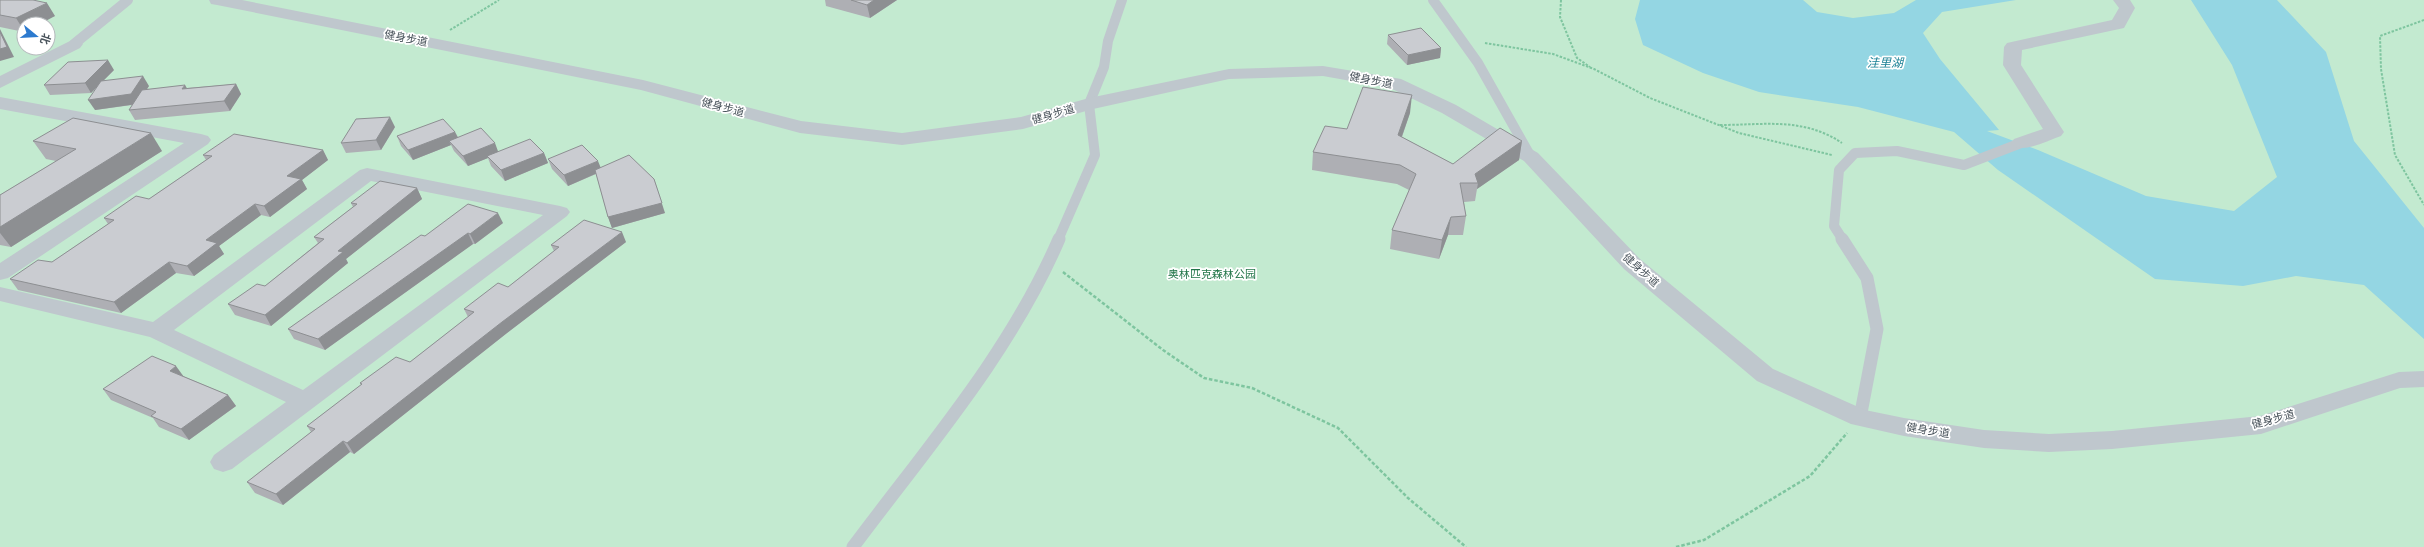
<svg xmlns="http://www.w3.org/2000/svg" width="2424" height="547" font-family="Roboto,'Noto Sans SC',sans-serif">
	<style>
		.green { fill: #c3ead0; fill-rule: evenodd }
		.water { fill: #94d6e3 }
		.lines { fill: none; stroke-linecap: round; stroke-linejoin: round }
		.path-far1 { stroke: #7ec59f; stroke-width: 2; stroke-dasharray: 2.5 1.5; stroke-linecap: butt }
		.path { stroke: #7ec59f; stroke-width: 2.5; stroke-dasharray: 3.5 2; stroke-linecap: butt }
		.lane-far1 { stroke: #bfc7cd; stroke-width: 10 }
		.lane { stroke: #bfc7cd; stroke-width: 13 }
		.street { fill: #bfc7cd; fill-rule: evenodd }
		.wall { fill: #aeafb4 }
		.shaded-wall { fill: #8d8f92 }
		.building { fill: #caccd1; stroke: #8d8f92 }
		.labels { text-anchor: middle; stroke-width: 3.5; stroke-linejoin: round; paint-order: stroke }
		.street-label { font-size: 11px; fill: #49535b; stroke: #fff }
		.park-label { font-size: 11px; fill: #217548; stroke: #fff }
		.water-label { font-size: 12px; font-style: italic; fill: #1a8095; stroke: #fff }
	</style>
	<rect width="100%" height="100%" fill="#f2eff0"/>
	<path class="green" d="M0 0H2424V547H0ZM24 24H48V48H24Z"/>
	<polygon class="water" points="1640,0 1803,0 1817,12 1853,18 1894,13 1916,0 2016,0 1942,12 1923,33 1940,59 1999,130 1987,131 2038,150 2146,196 2234,211 2277,177 2232,65 2191,0 2277,0 2326,52 2354,141 2424,228 2424,339 2364,285 2296,276 2243,286 2155,279 1998,170 1954,132 1858,107 1759,92 1703,73 1643,45 1635,19"/>
	<g class="lines">
		<g class="path-far1">
			<polyline points="1561,0 1560,17 1577,58 1590,67"/>
			<polyline points="2424,20 2380,36 2381,69 2395,155 2424,205"/>
			<polyline points="450,30 499,0"/>
			<polyline points="1485,43 1553,54 1594,69 1650,98 1739,133 1832,155"/>
			<path d="M1720 125C1765 125 1803 117 1842 143"/>
		</g>
		<g class="path">
			<polyline points="1063,272 1163,350 1204,378 1252,388 1338,428 1408,498 1466,547"/>
			<polyline points="1676,547 1704,540 1810,476 1847,433"/>
		</g>
		<g class="lane-far1">
			<polyline points="1433,0 1478,63 1531,157"/>
			<polyline points="74,44 128,0"/>
			<polyline points="1058,240 1095,155 1089,104 1104,67 1108,41 1122,0"/>
			<polyline points="1843,240 1834,226 1839,170 1855,153 1897,151 1964,165 2021,143"/>
		</g>
		<g class="lane">
			<polyline points="1842,239 1867,278 1877,329 1860,418"/>
			<path d="M853 547C926 449 1010 353 1059 239"/>
		</g>
		<g class="street">
			<polygon points="209,0 242,0 643,80 801,121 902,133 1021,117 1089,98 1229,69 1323,66 1401,79 1456,105 1538,153 1640,259 1773,369 1865,410 1904,418 1984,430 2049,434 2112,431 2260,416 2399,372 2424,371 2424,387 2400,388 2261,434 2112,449 2049,452 1984,448 1904,436 1851,424 1757,381 1624,269 1524,161 1442,113 1390,88 1323,76 1229,79 1093,109 1023,129 902,145 800,133 641,90 217,5 211,4"/>
			<path d="M2113 0H2130L2135 8 2124 28 2022 50 2021 65 2064 132 2061 136C2047 141 2029 151 2014 147L2011 143 2014 139 2043 129 2003 65 2004 47 2007 43 2112 20 2119 8Z"/>
			<polygon points="74,39 80,40 83,44 80,48 0,88 0,76"/>
			<polygon points="0,97 201,134 208,136 211,140 208,144 8,278 0,280 0,263 184,143 0,109"/>
			<path d="M367 168 560 206 567 208 570 212 567 216 232 469 223 472 214 469 210 462 214 455 286 402 150 337 0 301V287L153 322 360 170ZM371 181 543 215 303 390 174 330Z"/>
		</g>
	</g>
	<g class="wall">
		<polygon points="0,0 55,16 24,24 24,32 0,27"/>
		<polygon points="825,0 897,0 870,18 826,6"/>
		<polygon points="1388,35 1441,48 1440,58 1407,65 1387,44"/>
		<polygon points="114,70 103,81 149,86 147,89 187,88 236,84 241,94 230,111 135,120 129,110 132,105 95,110 96,88 91,93 50,95 44,85"/>
		<polygon points="1410,113 1402,137 1453,164 1522,141 1519,160 1477,189 1475,201 1464,202 1466,216 1463,235 1448,235 1439,259 1390,249 1392,230 1409,190 1397,184 1312,170 1313,152 1347,129"/>
		<polygon points="395,127 381,150 346,153 341,143"/>
		<polygon points="455,132 458,137 498,152 544,153 548,163 505,181 491,166 488,158 468,166 454,151 451,145 413,160 401,146 397,136"/>
		<polygon points="33,141 162,151 11,247 0,245 0,195 56,161 46,159"/>
		<polygon points="323,150 328,160 302,180 307,189 270,217 261,215 219,246 224,254 194,276 176,273 121,313 18,290 10,279 52,262 108,224 104,218 149,199 206,160 203,155"/>
		<polygon points="548,159 601,167 665,213 612,228 608,217 596,174 568,186 552,169"/>
		<polygon points="417,188 422,199 346,259 348,263 271,326 235,315 228,304 265,286 318,243 314,237 353,207 351,203"/>
		<polygon points="503,223 475,244 473,244 325,350 294,339 288,329 425,236"/>
		<polygon points="626,242 507,333 354,454 350,452 283,505 255,493 247,482 311,432 307,426 361,385 360,383 410,362 468,317 464,309 508,287 554,251 551,245"/>
		<polygon points="183,376 228,395 236,406 189,440 159,427 153,418 111,400 103,389"/>
	</g>
	<g class="shaded-wall">
		<polygon points="874,0 897,0 870,18 867,5"/>
		<polygon points="47,3 55,16 40,24 24,24 24,31 16,18"/>
		<polygon points="0,29 14,57 0,61"/>
		<polygon points="1441,48 1440,58 1407,65 1408,55"/>
		<polygon points="108,60 114,70 91,93 85,83"/>
		<polygon points="143,76 149,86 137,104 95,110 88,100"/>
		<polygon points="236,84 241,94 230,111 224,101"/>
		<polygon points="185,85 191,95 182,89"/>
		<polygon points="1412,95 1410,113 1396,153 1398,135"/>
		<polygon points="390,117 395,127 381,150 376,140"/>
		<polygon points="455,132 460,142 449,141 451,145 413,160 408,150"/>
		<polygon points="151,133 162,151 11,247 0,233 0,227"/>
		<polygon points="1522,141 1519,160 1477,189 1478,183 1475,174"/>
		<polygon points="495,143 499,154 487,156 488,158 468,166 463,156"/>
		<polygon points="323,150 328,160 302,180 307,189 270,217 264,206 287,176"/>
		<polygon points="544,153 548,163 505,181 501,170"/>
		<polygon points="598,161 602,171 568,186 564,175"/>
		<polygon points="654,179 665,213 612,228 608,217"/>
		<polygon points="417,188 422,199 346,259 348,263 271,326 265,315 338,251"/>
		<polygon points="255,204 261,215 219,246 224,254 194,276 187,266 206,240"/>
		<polygon points="498,213 503,223 475,244 470,234"/>
		<polygon points="1451,217 1448,235 1439,259 1442,240"/>
		<polygon points="622,232 626,242 507,333 354,454 347,443 502,322"/>
		<polygon points="468,233 473,244 325,350 318,339"/>
		<polygon points="169,262 176,273 121,313 114,302"/>
		<polygon points="176,366 184,377 170,371"/>
		<polygon points="228,395 236,406 189,440 181,429"/>
		<polygon points="343,441 350,452 283,505 276,494"/>
	</g>
	<g class="building">
		<polygon points="0,0 33,0 47,3 16,18 0,15"/>
		<polygon points="851,0 874,0 867,5"/>
		<polygon points="1421,28 1441,48 1408,55 1388,35"/>
		<polygon points="0,32 7,47 0,49"/>
		<polygon points="108,60 85,83 44,85 68,62"/>
		<polygon points="143,76 131,94 88,100 101,81"/>
		<polygon points="236,84 224,101 129,110 142,90 185,85 182,89"/>
		<polygon points="1363,87 1412,95 1398,135 1453,164 1500,128 1522,141 1475,174 1478,183 1460,183 1466,216 1451,217 1442,240 1392,230 1416,174 1400,165 1313,152 1325,126 1347,129"/>
		<polygon points="390,117 376,140 341,143 356,119"/>
		<polygon points="73,118 151,133 0,227 0,195 76,149 33,141"/>
		<polygon points="443,119 455,132 408,150 397,136"/>
		<polygon points="481,128 495,143 463,156 449,141"/>
		<polygon points="234,134 323,150 287,176 301,179 264,206 255,204 206,240 217,243 187,266 169,262 114,302 10,279 38,260 52,262 114,220 104,218 136,196 149,199 212,156 203,155"/>
		<polygon points="530,139 544,153 501,170 487,156"/>
		<polygon points="582,145 598,161 564,175 548,159"/>
		<polygon points="629,155 654,179 662,203 608,217 595,170"/>
		<polygon points="380,181 417,188 338,251 343,252 265,315 228,304 257,284 265,286 324,239 314,237 357,204 351,203"/>
		<polygon points="468,204 498,213 470,234 468,233 318,339 288,329 421,235 425,236"/>
		<polygon points="584,220 622,232 502,322 347,443 343,441 276,494 247,482 315,429 307,426 362,384 360,383 396,357 410,362 474,312 464,309 498,283 508,287 559,247 551,245"/>
		<polygon points="152,356 176,366 170,371 228,395 181,429 151,416 156,412 103,389"/>
	</g>
	<g class="labels">
		<g class="street-label">
			<text transform="translate(406 38) rotate(11)" y="4">健身步道</text>
			<text transform="translate(1371 80) rotate(11)" y="4">健身步道</text>
			<text transform="translate(723 107) rotate(15)" y="4">健身步道</text>
			<text transform="translate(1053 114) rotate(-16)" y="4">健身步道</text>
			<text transform="translate(1641 270) rotate(42)" y="4">健身步道</text>
			<text transform="translate(2273 419) rotate(-15)" y="4">健身步道</text>
			<text transform="translate(1928 430) rotate(9)" y="4">健身步道</text>
		</g>
		<g class="park-label">
			<text x="1212" y="278">奥林匹克森林公园</text>
		</g>
		<g class="water-label">
			<text x="1885" y="67">洼里湖</text>
		</g>
	</g>
	<g transform="translate(36 36) rotate(108)"><circle r="19" fill="#ffffff" stroke="#b6babd"/>
	<path d="M0-3L7 15L0 10L-7 15Z" fill="#2c7acf"/>
	<text y="-6" font-size="11" font-weight="bold" text-anchor="middle" fill="#49535b">北</text>
	</g>
</svg>
